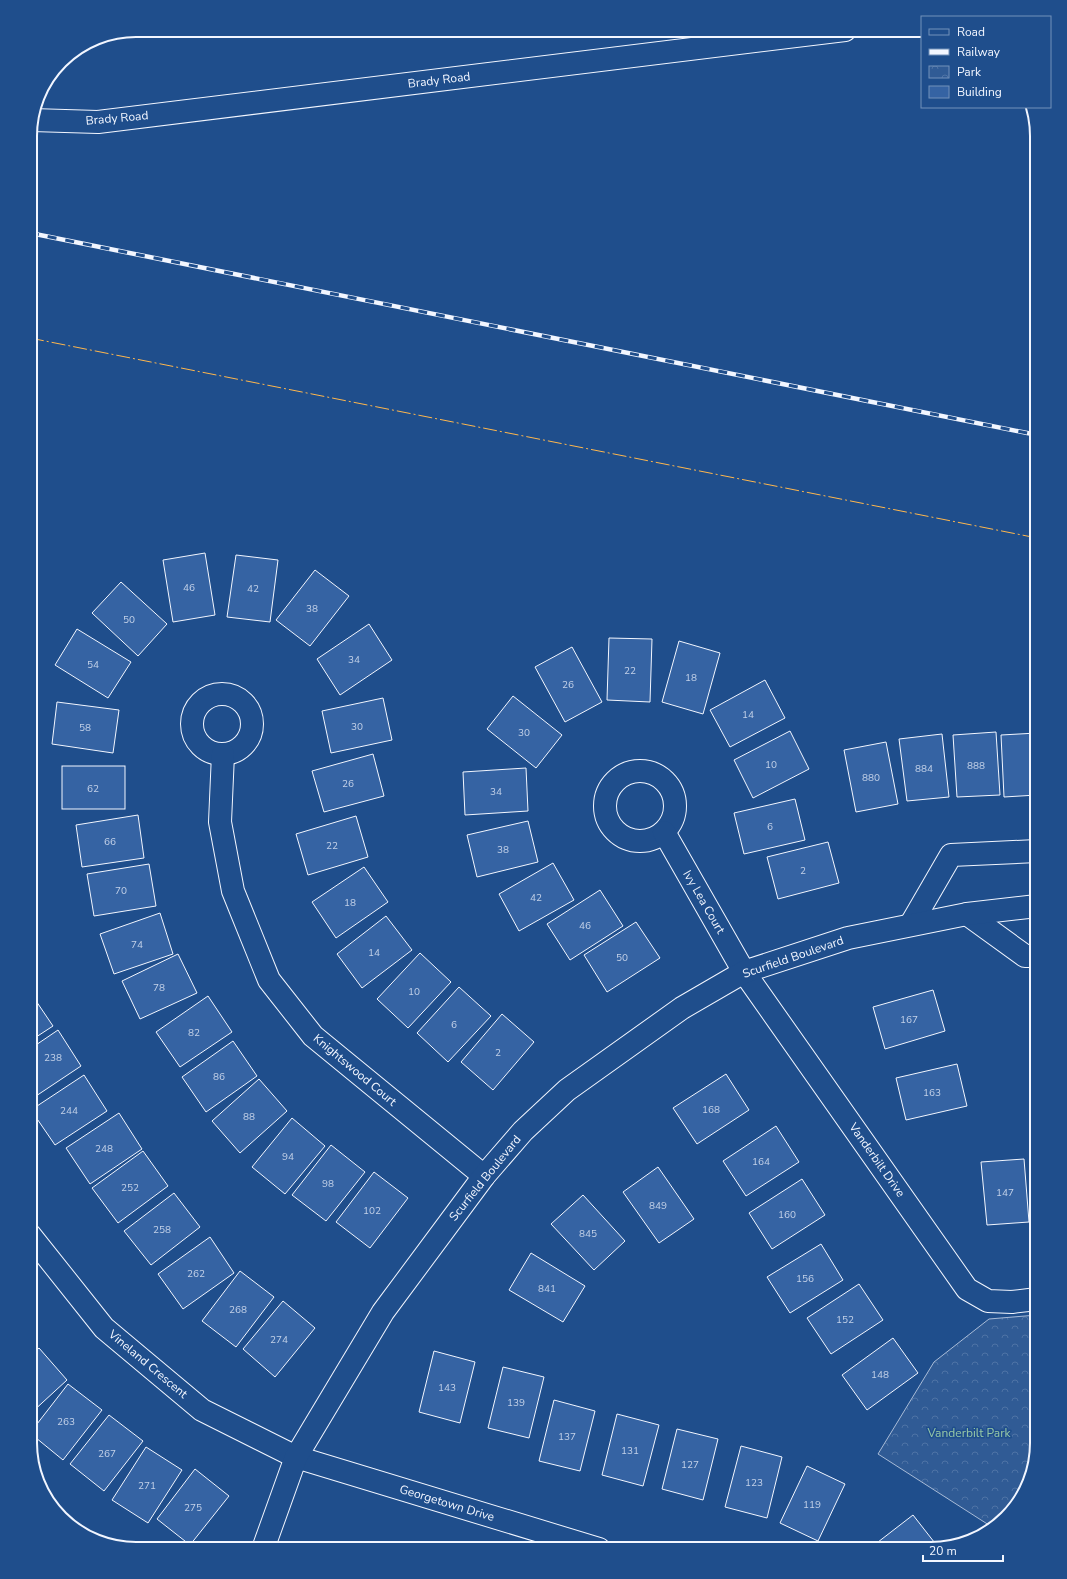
<svg xmlns="http://www.w3.org/2000/svg" width="1067" height="1579" font-family="'Nunito Sans',sans-serif">
	<style>
		.park { fill: url(#park-crowns); stroke: #a8bbd7 }
		.building { fill: #3563a3; stroke: #f2f6ff }
		.lines { fill: none; stroke-linecap: round; stroke-linejoin: round }
		.minor-casing { stroke: #f2f6ff; stroke-width: 24 }
		.tertiary-casing { stroke: #f2f6ff; stroke-width: 24 }
		.minor { stroke: #1f4e8c; stroke-width: 22 }
		.tertiary { stroke: #1f4e8c; stroke-width: 22 }
		.rail-casing { stroke: #f2f6ff; stroke-width: 4.5 }
		.rail { stroke: #1f4e8c; stroke-width: 3; stroke-dasharray: 9; stroke-linecap: butt }
		.power { stroke: #ffb74d; stroke-width: 1; stroke-dasharray: 14 3 2 3; stroke-linecap: butt }
		.labels { text-anchor: middle; stroke-width: 3; stroke-linejoin: round; paint-order: stroke }
		.number-label { font-size: 10px; fill: #c3d1e8 }
		.street-label { font-size: 12px; fill: #f2f6ff; stroke: #1f4e8c }
		.park-label { font-size: 12px; fill: #97c8a6; stroke: #1f4e8c }
		.rim { fill: none; stroke: #f2f6ff; stroke-width: 2 }
	</style>
	<defs>
		<pattern id="park-crowns" width="20" height="18" patternUnits="userSpaceOnUse"><rect width="20" height="18" fill="#305b95"/><path d="M2 6a3 3 0 1 1 6 0M12 15a3 3 0 1 1 6 0" fill="none" stroke="#4e73a5"/></pattern>
	</defs>
	<rect width="100%" height="100%" fill="#1f4e8c"/>
	<polygon class="park" points="1037,1315 1037,1443 1023,1496 992,1527 878,1454 934,1362 989,1319"/>
	<g class="building">
		<polygon points="205,553 215,615 173,622 163,560"/>
		<polygon points="236,555 278,560 270,622 227,617"/>
		<polygon points="315,570 349,596 310,646 276,620"/>
		<polygon points="121,582 167,624 138,656 92,613"/>
		<polygon points="369,624 392,660 340,695 317,659"/>
		<polygon points="77,629 131,662 108,698 55,665"/>
		<polygon points="609,638 652,639 650,702 607,700"/>
		<polygon points="679,641 720,653 703,714 662,702"/>
		<polygon points="572,647 602,702 565,722 535,667"/>
		<polygon points="765,680 785,718 730,747 710,710"/>
		<polygon points="513,696 562,735 536,768 487,729"/>
		<polygon points="383,698 392,740 331,753 322,711"/>
		<polygon points="57,702 119,710 113,753 52,744"/>
		<polygon points="790,731 809,769 753,798 734,760"/>
		<polygon points="996,732 1000,795 957,797 953,735"/>
		<polygon points="1037,733 1037,795 1004,797 1001,735"/>
		<polygon points="942,734 949,797 907,801 899,739"/>
		<polygon points="886,742 898,804 856,812 844,750"/>
		<polygon points="373,754 384,796 324,812 312,771"/>
		<rect x="62" y="766" width="63" height="43"/>
		<polygon points="526,768 528,811 465,815 463,772"/>
		<polygon points="795,799 805,840 744,854 734,813"/>
		<polygon points="138,815 144,858 82,867 76,825"/>
		<polygon points="356,816 368,857 308,875 296,834"/>
		<polygon points="528,821 538,862 477,877 467,835"/>
		<polygon points="828,842 839,883 778,899 767,857"/>
		<polygon points="553,863 574,900 519,931 499,894"/>
		<polygon points="149,864 156,906 94,916 87,874"/>
		<polygon points="364,867 388,902 336,938 312,902"/>
		<polygon points="600,890 623,926 570,960 547,924"/>
		<polygon points="160,913 173,954 114,974 100,934"/>
		<polygon points="386,916 412,950 362,988 337,954"/>
		<polygon points="636,922 660,958 607,992 584,955"/>
		<polygon points="420,953 451,982 408,1028 377,999"/>
		<polygon points="178,954 197,993 140,1019 122,981"/>
		<polygon points="459,987 491,1016 448,1062 417,1033"/>
		<polygon points="933,990 945,1031 885,1049 873,1007"/>
		<polygon points="30,992 53,1026 30,1041"/>
		<polygon points="208,996 232,1032 180,1067 156,1032"/>
		<polygon points="502,1014 534,1042 493,1090 461,1062"/>
		<polygon points="58,1030 81,1066 30,1100 30,1049"/>
		<polygon points="233,1041 257,1076 206,1112 182,1077"/>
		<polygon points="957,1064 967,1106 906,1120 896,1078"/>
		<polygon points="726,1074 749,1110 697,1144 673,1108"/>
		<polygon points="84,1075 107,1111 55,1145 31,1110"/>
		<polygon points="259,1079 287,1111 240,1153 212,1121"/>
		<polygon points="119,1113 142,1149 90,1184 66,1148"/>
		<polygon points="292,1118 325,1146 285,1194 252,1167"/>
		<polygon points="776,1126 799,1162 746,1196 723,1161"/>
		<polygon points="331,1145 365,1172 326,1221 292,1195"/>
		<polygon points="143,1151 168,1186 118,1223 92,1188"/>
		<polygon points="1024,1159 1029,1222 987,1225 981,1162"/>
		<polygon points="658,1167 694,1219 659,1243 623,1192"/>
		<polygon points="374,1172 408,1198 370,1248 336,1222"/>
		<polygon points="802,1179 825,1215 772,1249 749,1213"/>
		<polygon points="174,1193 200,1227 151,1265 124,1231"/>
		<polygon points="583,1195 625,1241 594,1270 551,1224"/>
		<polygon points="210,1237 234,1273 183,1309 158,1274"/>
		<polygon points="821,1244 843,1280 790,1313 767,1277"/>
		<polygon points="531,1253 585,1286 563,1322 509,1290"/>
		<polygon points="240,1271 274,1297 236,1347 202,1321"/>
		<polygon points="859,1284 883,1320 831,1354 807,1318"/>
		<polygon points="283,1301 315,1328 275,1377 243,1349"/>
		<polygon points="893,1338 918,1373 867,1410 842,1375"/>
		<polygon points="39,1348 67,1380 30,1414 30,1356"/>
		<polygon points="434,1351 475,1362 460,1423 419,1412"/>
		<polygon points="503,1367 544,1377 529,1438 488,1428"/>
		<polygon points="68,1384 102,1410 63,1460 30,1433"/>
		<polygon points="554,1400 595,1411 580,1471 539,1461"/>
		<polygon points="617,1414 659,1425 643,1486 602,1475"/>
		<polygon points="109,1415 143,1441 104,1491 70,1464"/>
		<polygon points="677,1429 718,1439 703,1500 662,1489"/>
		<polygon points="741,1446 782,1457 767,1518 725,1507"/>
		<polygon points="146,1447 182,1470 148,1523 112,1500"/>
		<polygon points="807,1466 845,1484 818,1541 780,1523"/>
		<polygon points="195,1469 229,1496 190,1545 157,1519"/>
		<polygon points="913,1515 938,1547 931,1549 869,1549"/>
	</g>
	<g class="lines">
		<defs>
			<g id="minor">
				<polyline points="32,120 98,122 845,30"/>
				<circle cx="222" cy="724" r="30"/>
				<polyline points="223,754 220,822 233,891 269,980 313,1036 484,1176"/>
				<circle cx="640" cy="806" r="35"/>
				<polyline points="664,832 744,972 967,1289 988,1301 1012,1302 1037,1299"/>
				<polyline points="967,914 1025,956 1037,956"/>
				<polyline points="911,924 951,855 1037,851"/>
				<polyline points="30,1235 104,1328 202,1410 296,1457 599,1549"/>
			</g>
			<polyline id="tertiary" points="263,1549 296,1457 383,1312 484,1176 523,1131 567,1090 682,1008 744,972 848,938 967,914 1037,906"/>
		</defs>
		<use href="#minor" class="minor-casing"/>
		<use href="#tertiary" class="tertiary-casing"/>
		<use href="#minor" class="minor"/>
		<use href="#tertiary" class="tertiary"/>
		<defs>
			<polyline id="rail" points="30,233 1037,435"/>
		</defs>
		<use href="#rail" class="rail-casing"/>
		<use href="#rail" class="rail"/>
		<polyline class="power" points="30,338 1037,538"/>
	</g>
	<g class="labels">
		<g class="number-label">
			<text x="189" y="591">46</text>
			<text x="253" y="592">42</text>
			<text x="312" y="612">38</text>
			<text x="129" y="623">50</text>
			<text x="354" y="663">34</text>
			<text x="93" y="668">54</text>
			<text x="630" y="674">22</text>
			<text x="691" y="681">18</text>
			<text x="568" y="688">26</text>
			<text x="748" y="718">14</text>
			<text x="357" y="730">30</text>
			<text x="85" y="731">58</text>
			<text x="524" y="736">30</text>
			<text x="771" y="768">10</text>
			<text x="976" y="769">888</text>
			<text x="924" y="772">884</text>
			<text x="871" y="781">880</text>
			<text x="348" y="787">26</text>
			<text x="93" y="792">62</text>
			<text x="496" y="795">34</text>
			<text x="770" y="830">6</text>
			<text x="110" y="845">66</text>
			<text x="332" y="849">22</text>
			<text x="503" y="853">38</text>
			<text x="803" y="874">2</text>
			<text x="121" y="894">70</text>
			<text x="536" y="901">42</text>
			<text x="350" y="906">18</text>
			<text x="585" y="929">46</text>
			<text x="137" y="948">74</text>
			<text x="374" y="956">14</text>
			<text x="622" y="961">50</text>
			<text x="159" y="991">78</text>
			<text x="414" y="995">10</text>
			<text x="909" y="1023">167</text>
			<text x="454" y="1028">6</text>
			<text x="194" y="1036">82</text>
			<text x="498" y="1056">2</text>
			<text x="53" y="1061">238</text>
			<text x="219" y="1080">86</text>
			<text x="932" y="1096">163</text>
			<text x="711" y="1113">168</text>
			<text x="69" y="1114">244</text>
			<text x="249" y="1120">88</text>
			<text x="104" y="1152">248</text>
			<text x="288" y="1160">94</text>
			<text x="761" y="1165">164</text>
			<text x="328" y="1187">98</text>
			<text x="130" y="1191">252</text>
			<text x="1005" y="1196">147</text>
			<text x="658" y="1209">849</text>
			<text x="372" y="1214">102</text>
			<text x="787" y="1218">160</text>
			<text x="162" y="1233">258</text>
			<text x="588" y="1237">845</text>
			<text x="196" y="1277">262</text>
			<text x="805" y="1282">156</text>
			<text x="547" y="1292">841</text>
			<text x="238" y="1313">268</text>
			<text x="845" y="1323">152</text>
			<text x="279" y="1343">274</text>
			<text x="880" y="1378">148</text>
			<text x="447" y="1391">143</text>
			<text x="516" y="1406">139</text>
			<text x="66" y="1425">263</text>
			<text x="567" y="1440">137</text>
			<text x="630" y="1454">131</text>
			<text x="107" y="1457">267</text>
			<text x="690" y="1468">127</text>
			<text x="754" y="1486">123</text>
			<text x="147" y="1489">271</text>
			<text x="812" y="1508">119</text>
			<text x="193" y="1511">275</text>
		</g>
		<g class="street-label">
			<text transform="translate(439 80) rotate(-7)" y="4">Brady Road</text>
			<text transform="translate(117 118) rotate(-5)" y="4">Brady Road</text>
			<text transform="translate(704 902) rotate(60)" y="4">Ivy Lea Court</text>
			<text transform="translate(793 957) rotate(-19)" y="4">Scurfield Boulevard</text>
			<text transform="translate(355 1070) rotate(40)" y="4">Knightswood Court</text>
			<text transform="translate(877 1160) rotate(55)" y="4">Vanderbilt Drive</text>
			<text transform="translate(485 1178) rotate(-51)" y="4">Scurfield Boulevard</text>
			<text transform="translate(148 1364) rotate(40)" y="4">Vineland Crescent</text>
			<text transform="translate(447 1503) rotate(17)" y="4">Georgetown Drive</text>
		</g>
		<g class="park-label">
			<text x="969" y="1437">Vanderbilt Park</text>
		</g>
	</g>
	<path d="M0 0H1067V1579H0ZM136 37H931A99 99 0 0 1 1030 136V1443A99 99 0 0 1 931 1542H136A99 99 0 0 1 37 1443V136A99 99 0 0 1 136 37Z" fill="#1f4e8c" fill-rule="evenodd"/>
	<path class="rim" d="M136 37H931A99 99 0 0 1 1030 136V1443A99 99 0 0 1 931 1542H136A99 99 0 0 1 37 1443V136A99 99 0 0 1 136 37Z"/>
	<rect x="921" y="16" width="130" height="92" fill="#1f4e8c" stroke="#7391ba"/>
	<rect x="929" y="29" width="20" height="6" fill="#1f4e8c" stroke="#7391ba"/>
	<text x="957" y="36" font-size="12" fill="#f2f6ff">Road</text>
	<rect x="929" y="49" width="20" height="6" fill="#f2f6ff" stroke="#7391ba"/>
	<text x="957" y="56" font-size="12" fill="#f2f6ff">Railway</text>
	<rect x="929" y="66" width="20" height="12" fill="url(#park-crowns)" stroke="#7391ba"/>
	<text x="957" y="76" font-size="12" fill="#f2f6ff">Park</text>
	<rect x="929" y="86" width="20" height="12" fill="#3563a3" stroke="#7391ba"/>
	<text x="957" y="96" font-size="12" fill="#f2f6ff">Building</text>
	<path d="M923 1555v6h80v-6" fill="none" stroke="#f2f6ff" stroke-width="2"/>
	<text x="929" y="1555" font-size="12" fill="#f2f6ff" stroke="#1f4e8c" stroke-width="3" paint-order="stroke">20 m</text>
</svg>
